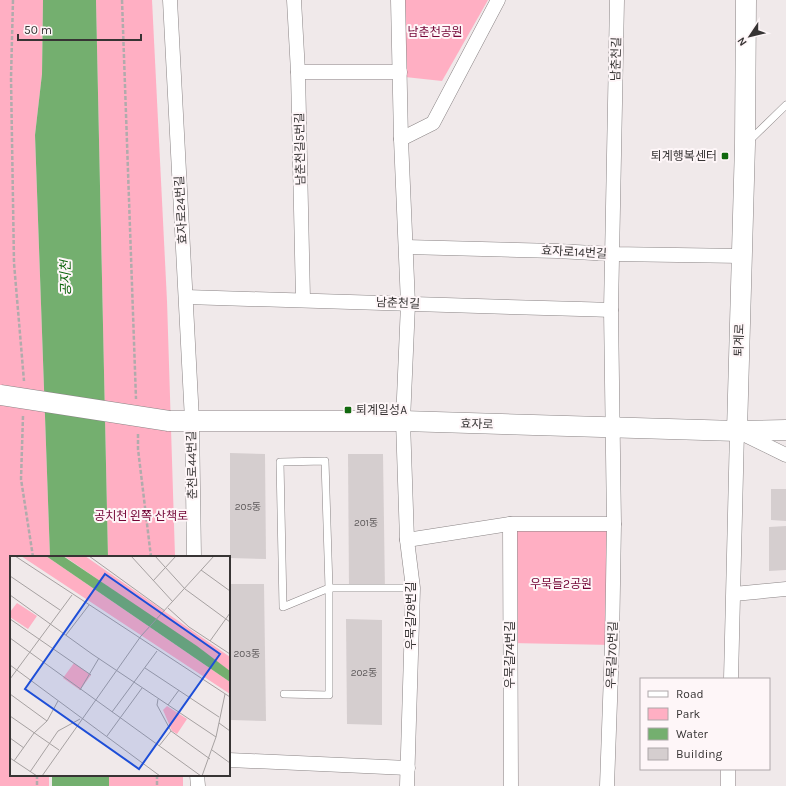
<svg xmlns="http://www.w3.org/2000/svg" width="786" height="786" font-family="Karla,'Noto Sans KR',sans-serif">
	<style>
		.green { fill: #ffafc3 }
		.water { fill: #74af6f }
		.building { fill: #d5cecf }
		.lines { fill: none; stroke-linecap: round; stroke-linejoin: round }
		.lane-casing { stroke: #8a8485; stroke-width: 8 }
		.street-casing { stroke: #8a8485; stroke-width: 15 }
		.secondary-casing { stroke: #8a8485; stroke-width: 21 }
		.path { stroke: #b1abac; stroke-width: 2.5; stroke-dasharray: 4 2; stroke-linecap: butt }
		.lane { stroke: #fff; stroke-width: 7 }
		.street { stroke: #fff; stroke-width: 14 }
		.secondary { stroke: #fff; stroke-width: 20 }
		.secondary-bridge-casing { stroke: #8a8485; stroke-width: 21; stroke-linecap: butt }
		.secondary-bridge { stroke: #fff; stroke-width: 20 }
		.poi-dot { fill: #12690f; stroke: #fef6f8; stroke-width: 1.5 }
		.labels { text-anchor: middle; stroke-width: 4; stroke-linejoin: round; paint-order: stroke }
		.number-label { font-size: 10px; fill: #5e5a5b }
		.park-label { font-size: 12px; fill: #730536; stroke: #fef6f8 }
		.street-label { font-size: 12px; fill: #373434; stroke: #fef6f8 }
		.poi-label { font-size: 12px; fill: #373434; stroke: #fef6f8; text-anchor: end }
		.water-label { font-size: 13px; font-style: italic; fill: #035f03; stroke: #fef6f8 }
		.inset-road { fill: none; stroke: #a6a1a1; stroke-width: 1 }
		.view { fill: #1d4ed8; fill-opacity: 0.15; stroke: #1d4ed8; stroke-width: 2 }
		.inset-edge { fill: none; stroke: #373434; stroke-width: 2 }
	</style>
	<rect width="100%" height="100%" fill="#f0e9ea"/>
	<g class="green">
		<polygon points="0,0 43,0 42,74 35,135 50,557 11,557 11,775 49,775 49,786 0,786"/>
		<polygon points="96,0 152,0 167,301 175,557 108,557"/>
		<polygon points="403,0 488,0 442,81 405,77"/>
		<polygon points="510,524 614,524 612,645 510,643"/>
		<rect x="109" y="775" width="74" height="11"/>
	</g>
	<g class="water">
		<polygon points="43,0 96,0 108,557 50,557 35,135 42,74"/>
		<rect x="52" y="775" width="57" height="11"/>
	</g>
	<g class="building">
		<polygon points="230,453 265,454 266,559 230,558"/>
		<polygon points="348,454 383,454 385,591 349,590"/>
		<polygon points="771,489 786,489 786,521 771,520"/>
		<polygon points="786,526 786,570 769,571 769,527"/>
		<polygon points="229,584 264,584 266,721 231,720"/>
		<polygon points="346,619 382,620 382,725 347,724"/>
	</g>
	<g class="lines">
		<defs>
			<g id="lane">
				<polyline points="749,141 786,105"/>
				<polyline points="284,694 329,695 329,588 325,461 280,462 283,607 329,588 413,588"/>
			</g>
			<g id="street">
				<polyline points="170,0 192,420 194,557"/>
				<polyline points="294,0 298,72 303,299"/>
				<polyline points="398,0 401,139 408,304 403,421 407,540 413,588 407,786"/>
				<polyline points="298,72 400,72"/>
				<polyline points="401,139 433,123 498,0"/>
				<polyline points="406,247 557,251 612,254 742,256"/>
				<path d="M186 297C327 300 469 306 611 310"/>
				<polyline points="510,524 511,786"/>
				<polyline points="407,540 510,524 614,524"/>
				<polyline points="734,594 786,589"/>
				<polyline points="731,679 737,431 786,455"/>
				<polyline points="229,760 408,768"/>
				<polyline points="197,775 198,786"/>
				<polyline points="607,786 612,645 614,524 611,310 617,0"/>
				<polyline points="728,786 728,769"/>
			</g>
			<g id="secondary">
				<polyline points="169,421 403,421 737,431 786,430"/>
				<polyline points="737,431 745,144 746,0"/>
			</g>
		</defs>
		<use href="#lane" class="lane-casing"/>
		<use href="#street" class="street-casing"/>
		<use href="#secondary" class="secondary-casing"/>
		<g class="path">
			<polyline points="13,0 11,78 14,263 24,381"/>
			<polyline points="122,0 136,399"/>
			<polyline points="23,416 21,479 33,557"/>
			<polyline points="138,434 138,449 151,557"/>
			<polyline points="37,775 37,786"/>
			<polyline points="157,775 157,786"/>
		</g>
		<use href="#lane" class="lane"/>
		<use href="#street" class="street"/>
		<use href="#secondary" class="secondary"/>
		<defs>
			<polyline id="secondary-bridge" points="0,395 169,421"/>
		</defs>
		<use href="#secondary-bridge" class="secondary-bridge-casing"/>
		<use href="#secondary-bridge" class="secondary-bridge"/>
	</g>
	<g class="poi-dot">
		<rect x="721" y="152" width="8" height="8" rx="2"/>
		<rect x="344" y="406" width="8" height="8" rx="2"/>
	</g>
	<g class="labels">
		<g class="number-label">
			<text x="248" y="510">205동</text>
			<text x="366" y="526">201동</text>
			<text x="247" y="657">203동</text>
			<text x="364" y="676">202동</text>
		</g>
		<g class="park-label">
			<text x="435" y="36">남춘천공원</text>
			<text x="141" y="520">공치천 왼쪽 산책로</text>
			<text x="561" y="588">우묵들2공원</text>
		</g>
		<g class="street-label">
			<text transform="translate(616 59) rotate(-89)" y="4">남춘천길</text>
			<text transform="translate(300 149) rotate(-91)" y="4">남춘천길5번길</text>
			<text transform="translate(181 210) rotate(-93)" y="4">효자로24번길</text>
			<text transform="translate(574 252) rotate(3)" y="4">효자로14번길</text>
			<text transform="translate(398 303) rotate(2)" y="4">남춘천길</text>
			<text transform="translate(739 340) rotate(-88)" y="4">퇴계로</text>
			<text transform="translate(477 424) rotate(2)" y="4">효자로</text>
			<text transform="translate(192 465) rotate(-91)" y="4">춘천로44번길</text>
			<text transform="translate(411 616) rotate(-90)" y="4">우묵길78번길</text>
			<text transform="translate(510 655) rotate(-90)" y="4">우묵길74번길</text>
			<text transform="translate(612 655) rotate(-88)" y="4">우묵길70번길</text>
		</g>
		<g class="poi-label">
			<text x="717" y="160">퇴계행복센터</text>
			<text x="356" y="414" text-anchor="start">퇴계일성A</text>
		</g>
		<g class="water-label">
			<text transform="translate(65 278) rotate(-91)" y="5">공지천</text>
		</g>
	</g>
	<g transform="translate(10 556)">
		<rect width="220" height="220" fill="#f0e9ea"/>
		<path d="M11 0H36L220 126V138ZM54 0H75L220 101V115ZM7 47 27 60 18 73 0 61V56ZM64 107 81 119 70 134 53 122ZM157 150 177 163 167 178 162 175 153 154Z" fill="#ffafc3"/>
		<path d="M36 0H53L187 90 220 115V126Z" fill="#74af6f"/>
		<path class="inset-road" d="M5 0 220 141M79 0 155 55M121 0 163 46M145 0 175 33 220 66M191 14 220 35M0 20 50 54M143 25 166 0M0 39 82 98 206 181M158 52 179 71 220 98M0 63 81 119M56 79 79 49M0 82 191 220M200 85 220 57M0 109 150 220M135 112 209 161M0 123 62 39M70 134 89 102M0 138 37 165M148 143 147 149 161 175 200 203M158 149 169 134M102 156 147 95M0 160 49 194M209 167 220 175M97 180 132 132M0 182 14 192M149 190 161 175M202 194 220 207M0 202 27 220M4 205 24 177 37 165 48 145M20 216 48 175 70 163M32 220 131 80 204 0M192 220 206 181 215 138"/>
		<path class="view" d="M95 18 210 98 129 213 15 133Z"/>
		<rect width="220" height="220" class="inset-edge"/>
	</g>
	<rect x="640" y="678" width="130" height="92" fill="#fef6f8" stroke="#aea8aa"/>
	<rect x="648" y="691" width="20" height="6" fill="#ffffff" stroke="#aea8aa"/>
	<text x="676" y="698" font-size="12" fill="#373434">Road</text>
	<rect x="648" y="708" width="20" height="12" fill="#ffafc3" stroke="#aea8aa"/>
	<text x="676" y="718" font-size="12" fill="#373434">Park</text>
	<rect x="648" y="728" width="20" height="12" fill="#74af6f" stroke="#aea8aa"/>
	<text x="676" y="738" font-size="12" fill="#373434">Water</text>
	<rect x="648" y="748" width="20" height="12" fill="#d5cecf" stroke="#aea8aa"/>
	<text x="676" y="758" font-size="12" fill="#373434">Building</text>
	<g transform="translate(750 36) rotate(235)" stroke="#fef6f8" stroke-width="3" paint-order="stroke">
	<path d="M0-3L7 15L0 10L-7 15Z" fill="#373434"/>
	<text y="-6" font-size="11" font-weight="bold" text-anchor="middle" fill="#373434">N</text>
	</g>
	<path d="M18 34v6h123v-6" fill="none" stroke="#373434" stroke-width="2"/>
	<text x="24" y="34" font-size="12" fill="#373434" stroke="#fef6f8" stroke-width="3" paint-order="stroke">50 m</text>
</svg>
